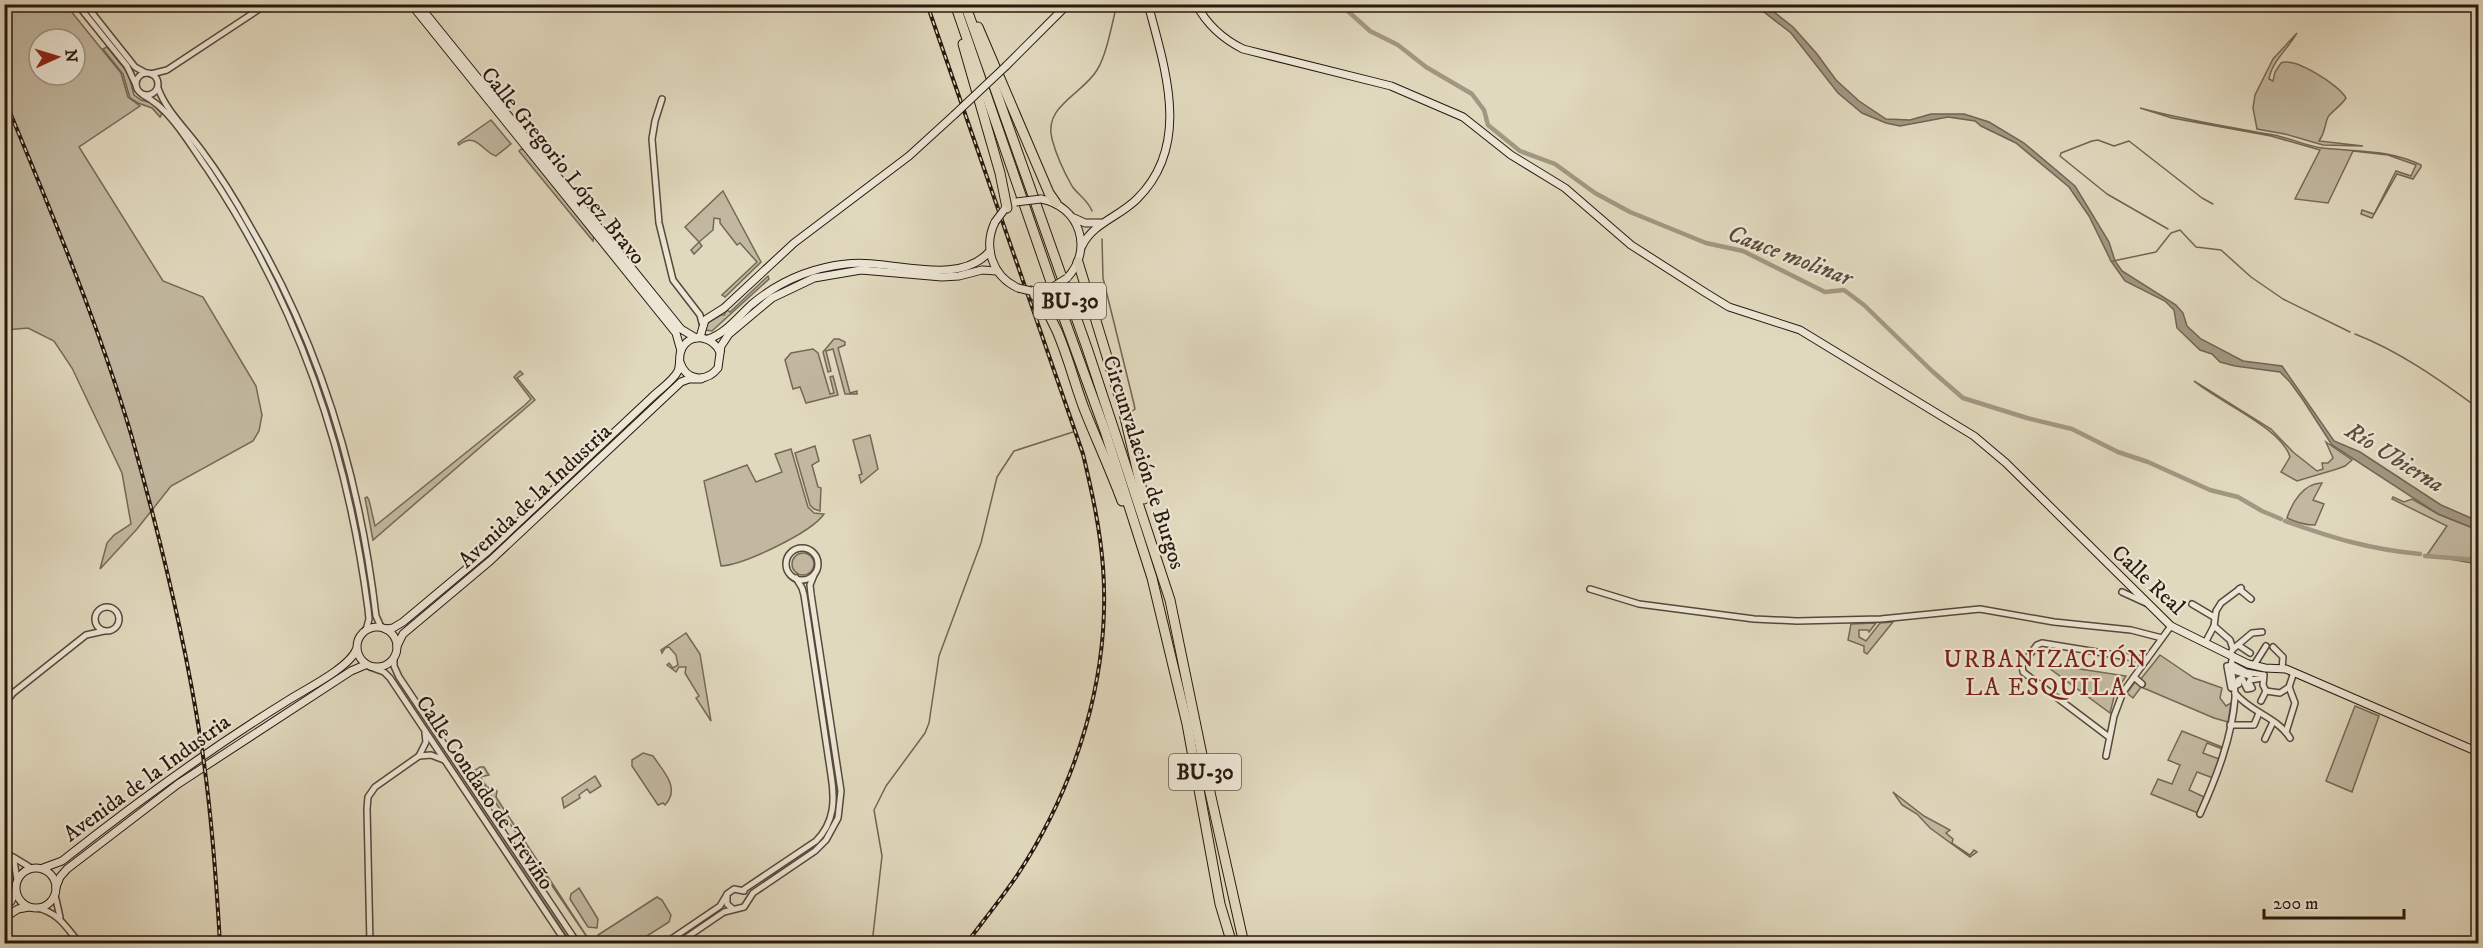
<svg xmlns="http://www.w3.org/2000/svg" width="2483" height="948" font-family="'IM FELL DW Pica',serif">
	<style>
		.green { fill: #c2b8a0; stroke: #756857; stroke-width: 1.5; fill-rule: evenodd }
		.water { fill: #a29782; stroke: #716454; stroke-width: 1.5 }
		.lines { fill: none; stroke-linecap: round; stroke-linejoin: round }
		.stream { stroke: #716454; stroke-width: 1.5 }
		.canal { stroke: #a29782; stroke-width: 4.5 }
		.street-casing { stroke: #56483a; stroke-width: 8 }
		.secondary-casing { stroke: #28180e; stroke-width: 9 }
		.highway-casing { stroke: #28180e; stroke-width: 11 }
		.street { stroke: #ece6d5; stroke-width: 5 }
		.secondary { stroke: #ece6d5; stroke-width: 7 }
		.highway { stroke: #e1d9be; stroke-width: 9 }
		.rail-casing { stroke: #28180e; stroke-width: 4 }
		.rail { stroke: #ece6d5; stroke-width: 1.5; stroke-dasharray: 4.5; stroke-linecap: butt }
		.secondary-bridge-casing { stroke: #28180e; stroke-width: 9; stroke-linecap: butt }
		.secondary-bridge { stroke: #ece6d5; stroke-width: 7 }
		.labels { text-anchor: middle; stroke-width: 4.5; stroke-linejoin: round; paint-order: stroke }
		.shield { fill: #ece6d5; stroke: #63564a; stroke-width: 1.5 }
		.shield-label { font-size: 21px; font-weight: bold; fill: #28180e }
		.street-label { font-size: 22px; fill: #28180e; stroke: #ece6d5 }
		.water-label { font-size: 24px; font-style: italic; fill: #594b3c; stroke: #ece6d5 }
		.neighbourhood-label { font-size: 24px; letter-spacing: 1.5px; fill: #7a1f14; stroke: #ece6d5 }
	</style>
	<rect width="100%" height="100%" fill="#e1d9be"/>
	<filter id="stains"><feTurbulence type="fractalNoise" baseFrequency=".00333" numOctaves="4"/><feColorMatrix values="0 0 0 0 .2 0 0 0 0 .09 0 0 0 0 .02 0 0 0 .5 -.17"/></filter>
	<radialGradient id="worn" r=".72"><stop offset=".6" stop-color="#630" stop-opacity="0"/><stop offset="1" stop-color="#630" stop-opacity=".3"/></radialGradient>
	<g class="green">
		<path d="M4 5H66L121 73 128 97 140 106 79 147 163 281 203 297 256 386 262 415 259 431 253 441 171 486 137 529 100 569 107 543 114 535 131 524 122 473 72 368 54 341 28 328 5 330ZM39 39H75V75H39Z"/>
		<path d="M2297 33C2288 49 2272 61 2269 79L2273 81 2275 72 2281 63C2295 57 2339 85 2346 98 2341 106 2333 110 2328 117 2324 126 2326 131 2319 141L2363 146 2323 145 2285 134 2257 129 2253 108 2255 95 2273 59Z"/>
		<polygon points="107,47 128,73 134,95 141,100 152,103 162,114 160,117 152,108 138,103 130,98 123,74 103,49"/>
		<path d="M2140 108C2184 120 2229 127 2274 135 2290 138 2306 146 2322 148 2357 152 2388 149 2421 165V167L2413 179 2397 174 2372 218 2361 214 2362 210 2374 214 2396 171 2411 176 2416 165 2388 155 2353 151 2328 203 2295 199 2320 150 2271 136 2172 118Z"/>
		<path d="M491 120 511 144 496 156C482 152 477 131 459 145L458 143Z"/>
		<polygon points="521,149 525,150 594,236 593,241 519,151"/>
		<polygon points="723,191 761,262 725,297 722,295 757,262 740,243 737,245 720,223 720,219 714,218 713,230 699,242 702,246 694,254 691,250 699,242 685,227"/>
		<polygon points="768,276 769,279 712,331 706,330 706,324 721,315 724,315 727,310 730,312"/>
		<polygon points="834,339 839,339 845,342 845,345 838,348 850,393 857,391 857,394 845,394 833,349 826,351 831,371 828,372 823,352"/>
		<polygon points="813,349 818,353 830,394 834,393 830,377 833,376 838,395 806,403 800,387 793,389 785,360 791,353"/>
		<polygon points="520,371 523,374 517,378 535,400 373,540 365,498 367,497 369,500 375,526 525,405 531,399 514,377"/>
		<path d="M2194 381 2271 429 2293 452 2317 471 2323 469 2322 463H2328L2333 458 2326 442 2352 460 2345 466 2337 469 2297 481 2281 472 2290 457C2282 428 2217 401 2194 381Z"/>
		<polygon points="870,435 878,469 861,483 859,475 862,474 853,440"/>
		<polygon points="815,446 819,461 812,465 818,487 821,488 820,511 814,509 810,505 795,453"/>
		<path d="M791 449 808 507 814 513 824 514C811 533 743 565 721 566L704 481 747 465 756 482 782 472 775 454Z"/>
		<path d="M2322 483 2313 500 2324 504 2315 525C2307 525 2295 522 2287 518 2292 502 2304 483 2322 483Z"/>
		<polygon points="2393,497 2404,502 2412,499 2438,514 2478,530 2478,564 2427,555 2447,526 2392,499"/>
		<circle cx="803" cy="564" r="11"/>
		<path d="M809 596 839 799C831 844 805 855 770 878 773 873 781 868 787 864 819 843 840 829 836 787Z"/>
		<polygon points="1893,622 1867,654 1864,652 1864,646 1848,640 1851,624 1876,623 1869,632 1868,630 1859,630 1859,637 1866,641 1880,623"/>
		<polygon points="686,633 700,654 711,721 696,698 699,696 685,673 686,667 679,667 676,672 667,665 669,663 673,668 678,665 676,655 669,647 665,648 662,653 661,650"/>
		<polygon points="2160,655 2194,678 2222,688 2220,698 2226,706 2231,703 2228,722 2214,718 2141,687 2133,698 2127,693 2135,682 2141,686 2140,680"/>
		<polygon points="2047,664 2126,676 2115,693 2110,713 2045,665"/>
		<polygon points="398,680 574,943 571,943 396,682"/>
		<polygon points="2355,706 2379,716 2352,792 2326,781"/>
		<polygon points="2182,731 2222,747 2222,749 2207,743 2203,753 2219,759 2213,778 2197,772 2189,790 2204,797 2198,813 2151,794 2158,779 2172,784 2180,765 2168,760"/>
		<path d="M643 753 653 756C663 771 681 788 665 805L663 803 658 805 632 766V760Z"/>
		<polygon points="480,767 484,767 489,775 480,777 487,787 497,791 496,797 591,943 474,771"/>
		<polygon points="595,776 601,786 590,793 587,789 579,795 580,798 564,808 562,798"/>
		<polygon points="1893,792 1924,816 1950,830 1946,833 1953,839 1952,843 1970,855 1974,850 1977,852 1970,857 1930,828 1917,814 1902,805"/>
		<polygon points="579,888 598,919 597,928 588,927 570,899 571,894"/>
		<polygon points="657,897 662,900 671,915 669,922 636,943 598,943 598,935"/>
	</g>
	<polygon class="water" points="1755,5 1765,5 1793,27 1817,54 1836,80 1859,101 1886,119 1910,120 1931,114 1964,114 1989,122 2024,143 2075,186 2109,242 2115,261 2122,271 2176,305 2183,313 2187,326 2201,339 2243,361 2282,366 2334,441 2360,452 2441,505 2478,521 2478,530 2438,514 2332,445 2303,400 2290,382 2280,372 2235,366 2220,362 2212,354 2200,350 2177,328 2174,310 2165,301 2125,281 2111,261 2089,216 2069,187 2016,143 1981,126 1975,121 1948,117 1900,126 1886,123 1862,113 1838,93 1791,33"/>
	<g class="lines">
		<g class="stream">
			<path d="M1092 211C1088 200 1078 195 1072 186 1064 172 1056 154 1052 139 1043 106 1083 94 1097 70 1107 54 1112 23 1117 4"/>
			<polyline points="2168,229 2107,194 2060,156 2061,153 2092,141 2098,140 2114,146 2129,141 2202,198 2213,204"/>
			<polyline points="1102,239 1103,278 1134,404 1135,409 1130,413"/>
			<polyline points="2113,261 2156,252 2171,233 2180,230 2196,247 2221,250 2251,277 2283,299 2350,332"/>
			<path d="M2355 334C2399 351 2440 380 2478 408"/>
			<polyline points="872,944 882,856 874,810 886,786 925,733 929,723 939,656 981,543 997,477 1014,451 1073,432"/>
		</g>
		<g class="canal">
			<polyline points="1340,4 1370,31 1398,45 1426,67 1472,94 1484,110 1488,125 1520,151 1555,164 1595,193 1630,212 1706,243 1743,251 1825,292 1844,290 1864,305 1932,371 1963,398 2027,418 2072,429 2118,452 2148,462 2210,490 2238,497 2262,511 2281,519"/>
			<path d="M2285 521C2333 538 2368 549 2420 554"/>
			<polyline points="2425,556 2478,560"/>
		</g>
		<defs>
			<g id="street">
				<polyline points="77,4 127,66 136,85"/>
				<polyline points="85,4 135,67 146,73"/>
				<circle cx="147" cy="84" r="11"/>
				<polyline points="151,74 167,70 267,4"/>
				<path d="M158 88C166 111 188 131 202 151 220 175 236 201 251 228 321 347 360 479 376 616L381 627"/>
				<path d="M143 95C171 109 190 145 208 170 298 305 347 448 368 609L369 619 366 630"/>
				<polyline points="662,99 655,121 652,139 659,223 673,280 700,315 702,323"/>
				<circle cx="802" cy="564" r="16"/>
				<polyline points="1590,589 1639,604 1754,619 1797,621 1881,619 1980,609 2054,622 2131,630 2162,638"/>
				<polyline points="2239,589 2251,599"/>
				<polyline points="2122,592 2146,603"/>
				<polyline points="2192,604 2214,617"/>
				<circle cx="107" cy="619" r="12"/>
				<polyline points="2214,626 2230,640 2233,649 2230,654"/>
				<polyline points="2205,643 2214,626 2216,611 2221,603 2241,588"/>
				<polyline points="2238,645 2250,653"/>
				<polyline points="2273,647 2283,657 2282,669"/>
				<polyline points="2233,649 2252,633 2262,632"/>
				<polyline points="394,658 394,666 399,677 578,944"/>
				<polygon points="2233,665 2246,672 2263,675 2262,678 2250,680 2249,682 2252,688 2247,689 2242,678 2238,680 2239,684 2231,688 2227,666"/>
				<polyline points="2254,665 2266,646"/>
				<polyline points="370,667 384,672 390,678 567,944"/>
				<polyline points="2231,670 2250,676"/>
				<polyline points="2134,677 2142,684"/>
				<polyline points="2266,691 2280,693 2289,687"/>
				<path d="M2235 693C2250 712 2277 717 2290 738"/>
				<polyline points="2261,701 2266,691 2263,685 2264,675"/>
				<polyline points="4,705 13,693 86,635 104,631"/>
				<polyline points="2230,725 2254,725 2259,713"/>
				<polyline points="2286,732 2295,703 2289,687 2294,672"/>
				<polyline points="2109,737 2023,672 2022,665 2037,645 2042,643 2146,660"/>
				<polyline points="2265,739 2273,722"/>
				<polyline points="419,756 426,742 425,733"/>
				<polyline points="2106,756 2114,716 2123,692 2171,626"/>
				<path d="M2200 814C2216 778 2232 738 2235 698 2236 683 2228 670 2233 656"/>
				<polyline points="4,847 14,861 17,879"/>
				<polyline points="13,857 31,868"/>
				<path d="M743 890 816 841C835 822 835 799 831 775L804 595 802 588 796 578"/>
				<polyline points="55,895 60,917"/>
				<path d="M37 908C58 912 67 928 80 944"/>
				<polyline points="733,909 727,904 727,894 734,889 744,891"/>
				<polyline points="370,944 367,809 368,797 375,787 419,756 431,755 444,760"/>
				<polyline points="664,944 720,906 726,896"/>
				<polyline points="677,944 724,912 744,907 753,893 815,851 826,840 838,818 841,791 811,594 810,585 814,575"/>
			</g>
			<g id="secondary">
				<polyline points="411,4 676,333 681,351"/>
				<polyline points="418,4 681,329 696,338"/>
				<path d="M1196 4C1207 25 1223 39 1243 49L1391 86 1463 117 1511 155 1565 188 1631 245 1706 293 1729 307 1800 330 1974 436 2006 463 2171 626 2248 664 2265 668 2286 669 2478 752"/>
				<polyline points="1006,66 1068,4"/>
				<path d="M1041 199C1080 206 1094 250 1067 278"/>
				<polyline points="1074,218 1085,223 1101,223"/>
				<path d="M995 222C983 247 992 276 1018 288"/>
				<path d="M1082 246C1093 223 1119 217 1137 199 1192 145 1165 69 1148 4"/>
				<polyline points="1031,291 1048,290"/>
				<polyline points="700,337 705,320 724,308 794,243 909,156 954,115"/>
				<path d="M708 339C725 334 738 317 751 305 778 282 810 268 846 264 890 258 957 289 990 251"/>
				<path d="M680 362C686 381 706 383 718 368L721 346 729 334 772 298 814 278 861 270 942 277 959 276 982 270 997 271"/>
				<circle cx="377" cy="647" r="20"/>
				<path d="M386 629 393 628 403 622 488 551 651 398C659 390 673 381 678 371 681 363 678 355 682 348 692 331 713 337 720 352"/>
				<polyline points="397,646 403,634 490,561 681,382 689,379 701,379"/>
				<circle cx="36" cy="888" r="20"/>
				<path d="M43 868 62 861C134 804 208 750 287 701 304 690 349 668 356 650"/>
				<polyline points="56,887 60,877 67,869 178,784 351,671 365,665"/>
				<polyline points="4,907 11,901 15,892"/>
				<polyline points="4,918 18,909 29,907"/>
			</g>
			<g id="highway">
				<polyline points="955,4 1052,285 1105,431 1152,578 1187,724 1220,904 1232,944"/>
				<polyline points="965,4 1087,348 1170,600 1207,779 1244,944"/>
				<polyline points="978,27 1049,193 1056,203"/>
				<polyline points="963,44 1000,173 1007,208"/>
				<polyline points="1078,262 1123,409 1144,499"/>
				<path d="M1031 291C1061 320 1070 373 1085 411 1097 441 1111 471 1122 501"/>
			</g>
		</defs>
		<use href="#street" class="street-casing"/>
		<use href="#secondary" class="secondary-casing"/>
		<use href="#highway" class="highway-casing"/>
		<use href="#street" class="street"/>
		<use href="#secondary" class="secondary"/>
		<use href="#highway" class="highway"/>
		<defs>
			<g id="rail">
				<path d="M927 4 1083 454C1092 492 1100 528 1103 567 1111 675 1077 784 1018 874 1002 898 983 921 966 944"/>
				<path d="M4 98C50 209 97 320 131 434 159 533 184 634 200 736 211 804 216 874 220 944"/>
			</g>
		</defs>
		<use href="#rail" class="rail-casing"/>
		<use href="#rail" class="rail"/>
		<defs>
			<g id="secondary-bridge">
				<polyline points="954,115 1006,66"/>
				<polyline points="1016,202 1041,199"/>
				<polyline points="995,222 1004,210"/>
				<polyline points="1018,288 1031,291"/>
				<polyline points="1048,290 1067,278"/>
			</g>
		</defs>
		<use href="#secondary-bridge" class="secondary-bridge-casing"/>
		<use href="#secondary-bridge" class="secondary-bridge"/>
	</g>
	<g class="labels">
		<g class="shield">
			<rect x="1034" y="283" width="72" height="36" rx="4.5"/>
			<rect x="1169" y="754" width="72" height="36" rx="4.5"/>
		</g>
		<g class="shield-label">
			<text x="1070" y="308">BU-30</text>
			<text x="1205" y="779">BU-30</text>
		</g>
		<g class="street-label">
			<text transform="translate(564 165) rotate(51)" y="8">Calle Gregorio López Bravo</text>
			<text transform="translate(1145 462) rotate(72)" y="8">Circunvalación de Burgos</text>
			<text transform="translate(534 495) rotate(-43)" y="8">Avenida de la Industria</text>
			<text transform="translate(2149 579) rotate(43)" y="8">Calle Real</text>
			<text transform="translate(146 777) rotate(-36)" y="8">Avenida de la Industria</text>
			<text transform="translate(486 792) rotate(56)" y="8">Calle Condado de Treviño</text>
		</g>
		<g class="water-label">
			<text transform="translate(1790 255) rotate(21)" y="8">Cauce molinar</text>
			<text transform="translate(2395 457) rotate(32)" y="8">Río Ubierna</text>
		</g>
		<g class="neighbourhood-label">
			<text x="2046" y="667">URBANIZACIÓN<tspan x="2046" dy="28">LA ESQUILA</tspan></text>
		</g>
	</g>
	<rect width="2483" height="948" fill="none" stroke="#e1d9be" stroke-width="24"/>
	<rect x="6" y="6" width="2471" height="936" fill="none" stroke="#28180e" stroke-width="3"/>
	<rect x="12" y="12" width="2459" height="924" fill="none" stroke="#28180e" stroke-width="1.5"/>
	<g transform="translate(57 57) rotate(86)"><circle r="28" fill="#ece6d5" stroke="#9e9485" stroke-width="1.5"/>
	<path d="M0-4.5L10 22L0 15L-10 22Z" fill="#8f2418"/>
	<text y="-9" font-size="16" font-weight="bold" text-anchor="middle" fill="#28180e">N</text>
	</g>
	<path d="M2264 909v9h140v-9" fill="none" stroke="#28180e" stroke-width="3"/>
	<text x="2273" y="909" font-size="18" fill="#28180e" stroke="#ece6d5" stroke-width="4.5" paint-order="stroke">200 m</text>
	<rect width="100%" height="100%" filter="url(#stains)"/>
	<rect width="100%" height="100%" fill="url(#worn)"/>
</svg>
